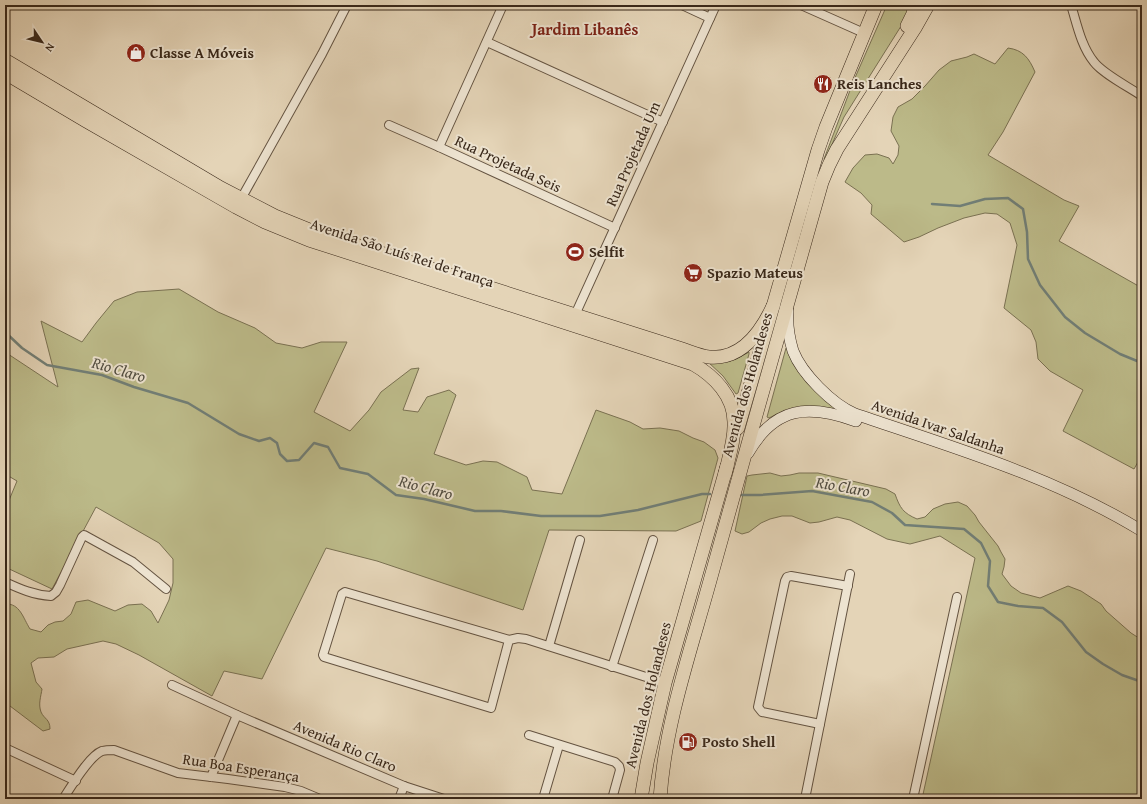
<svg xmlns="http://www.w3.org/2000/svg" width="1147" height="804" font-family="'Gentium Book Plus',serif">
	<style>
		.green { fill: #bcba89; stroke: #7a7152 }
		.lines { fill: none; stroke-linecap: round; stroke-linejoin: round }
		.stream { stroke: #717e76; stroke-width: 2.5 }
		.minor-casing { stroke: #645341; stroke-width: 10 }
		.secondary-casing { stroke: #39281a; stroke-width: 12 }
		.primary-casing { stroke: #39281a; stroke-width: 14 }
		.minor { stroke: #ede3d0; stroke-width: 8 }
		.secondary { stroke: #ede3d0; stroke-width: 11 }
		.primary { stroke: #e4d4b7; stroke-width: 13 }
		.labels { text-anchor: middle; stroke-width: 4; stroke-linejoin: round; paint-order: stroke }
		.poi-label { font-size: 15px; font-weight: bold; fill: #39281a; stroke: #ede3d0; text-anchor: start }
		.street-label { font-size: 15px; fill: #39281a; stroke: #ede3d0 }
		.neighbourhood-label { font-size: 16px; font-weight: bold; fill: #7a1f14; stroke: #ede3d0 }
		.water-label { font-size: 16px; font-style: italic; fill: #504c40; stroke: #ede3d0 }
	</style>
	<rect width="100%" height="100%" fill="#e4d4b7"/>
	<filter id="stains"><feTurbulence type="fractalNoise" baseFrequency=".005" numOctaves="4"/><feColorMatrix values="0 0 0 0 .2 0 0 0 0 .09 0 0 0 0 .02 0 0 0 .5 -.17"/></filter>
	<radialGradient id="worn" r=".72"><stop offset=".6" stop-color="#630" stop-opacity="0"/><stop offset="1" stop-color="#630" stop-opacity=".3"/></radialGradient>
	<g class="green">
		<polygon points="887,5 908,5 908,15 844,117 836,135 825,161 824,159 854,80"/>
		<path d="M1008 48C1023 50 1029 58 1035 72L1003 132 988 155 1064 200 1079 206 1059 241 1142 288V455L1134 469 1063 431 1083 390 1050 371 1038 359 1036 342 1031 330 1004 308 1017 245 1010 223 997 214 985 213 964 218 938 228 919 237 904 242 871 214 872 205 861 193 845 182 853 168 865 155 877 154 889 158 893 164 898 155 899 146 891 131 893 117 898 107 912 99 925 86 939 70 951 61 967 57 974 54 995 64Z"/>
		<path d="M179 289 218 312 255 328 276 343 302 348 321 342H347L314 412 350 431 369 410 381 392 411 369 419 368 403 410 418 412 427 397 449 390 456 395 434 454 466 465 483 461 497 462 527 477 532 490 562 494 596 410 630 422 643 429 660 428 679 431 693 438 704 442 715 450 718 458 701 521 676 531 549 530 523 610 377 561 326 548 262 679 224 671 212 696 139 655 116 644 103 641 67 649 54 657 38 658 31 663 36 682 42 689C41 696 38 704 41 712 44 719 50 719 50 729L43 731 10 706 5 704V604C20 603 23 618 30 629L41 632 48 625 55 622 63 621 71 614 76 602 88 600 115 611 128 605 142 604 151 611 158 623 169 600 173 583V559L159 543 96 507 52 589 5 567V510L17 481 5 474V352L58 387 41 321 82 342 96 323 114 301 137 292Z"/>
		<polygon points="786,348 787,349 837,410 777,414 769,418 767,417"/>
		<polygon points="749,352 749,354 738,393 736,394 723,376 707,361 727,362 736,359"/>
		<path d="M770 473 781 476 790 475 799 473H818L886 489 895 494C900 508 903 513 917 519L925 517 933 509 945 504 958 502 967 506 975 515 979 522 998 546 1001 552 1005 559 1004 567 1002 574 1011 586 1021 593 1040 598 1068 586 1081 591 1101 604 1106 611 1131 633 1142 640V799H922L975 558 940 536 910 544 887 539 850 520 837 517 819 522 810 523 792 516H782L770 519 761 523 749 532 742 534 735 531 747 476 752 475Z"/>
	</g>
	<g class="lines">
		<g class="stream">
			<polyline points="932,204 960,206 985,199 1008,198 1023,209 1027,232 1028,259 1040,285 1065,317 1085,333 1120,354 1142,363"/>
			<polyline points="5,332 22,348 47,365 102,375 134,387 188,403 239,434 259,441 270,438 277,443 280,454 287,461 299,460 314,443 328,447 340,468 368,474 396,495 424,499 475,511 501,511 541,516 600,516 638,510 702,494 710,494"/>
			<polyline points="741,495 760,495 812,491 872,502 892,513 905,525 964,529 981,543 990,561 988,586 998,602 1018,606 1043,608 1062,622 1086,652 1103,664 1122,675 1142,682"/>
		</g>
		<defs>
			<g id="minor">
				<polyline points="682,5 710,18"/>
				<polyline points="801,5 864,33"/>
				<path d="M1071 5C1077 24 1081 46 1094 62 1103 74 1129 87 1142 96"/>
				<polyline points="487,42 663,122"/>
				<polyline points="389,125 439,147 615,228"/>
				<polyline points="439,147 503,5"/>
				<polyline points="241,199 322,54 347,5"/>
				<polyline points="575,315 716,5"/>
				<path d="M5 582C20 589 34 595 51 596L56 592 60 585 82 537 84 535 133 562 166 589"/>
				<polyline points="509,640 491,708 324,657 323,655 342,594 345,592 509,640 518,638 526,639 665,683"/>
				<polyline points="549,646 580,540"/>
				<polyline points="612,667 653,540"/>
				<polyline points="172,685 237,715 404,786 444,799"/>
				<polyline points="820,724 762,712 758,707 785,581 787,577 791,576 848,586"/>
				<polyline points="529,735 615,762 619,766 620,770 612,799"/>
				<polyline points="5,748 76,781"/>
				<polyline points="211,777 237,715"/>
				<path d="M63 799C71 787 89 756 102 751 106 750 110 750 114 750L178 773 228 779 285 787 301 791 320 799"/>
				<polyline points="399,799 404,786"/>
				<polyline points="543,799 559,745"/>
				<polyline points="805,799 850,574"/>
				<polyline points="913,799 957,597"/>
			</g>
			<g id="secondary">
				<path d="M788 311C787 324 789 338 793 351 802 374 832 404 855 414 952 447 1054 477 1142 531"/>
				<path d="M748 453C775 406 808 404 856 421"/>
			</g>
			<g id="primary">
				<polyline points="907,26 913,14 915,5"/>
				<path d="M5 60 221 188 275 216 312 231 682 349C691 352 700 356 709 357 741 360 761 332 773 306"/>
				<path d="M5 73 86 121 236 207 265 222 309 240 693 364C714 376 734 396 734 422 735 439 729 457 725 474"/>
				<polyline points="738,428 818,150 826,127 876,5"/>
				<polyline points="641,799 647,763 665,683 727,466"/>
				<path d="M660 799C665 723 691 650 711 577 747 445 785 314 822 182L829 165 837 149 915 28 928 5"/>
			</g>
		</defs>
		<use href="#minor" class="minor-casing"/>
		<use href="#secondary" class="secondary-casing"/>
		<use href="#primary" class="primary-casing"/>
		<use href="#minor" class="minor"/>
		<use href="#secondary" class="secondary"/>
		<use href="#primary" class="primary"/>
	</g>
	<defs>
		<symbol id="shop-disc" viewBox="-11 -11 22 22"><circle r="9.5" fill="#8f2418" stroke="#ede3d0"/><path d="M-5-2.5h2.3a2.7 3.5 0 0 1 5.4 0H5L5.5 6h-11ZM-1.5-2.5h3a1.5 2.3 0 0 0-3 0Z" fill="#fff"/></symbol>
		<symbol id="restaurant-disc" viewBox="-11 -11 22 22"><circle r="9.5" fill="#8f2418" stroke="#ede3d0"/><path d="M-5-6h1v4h1v-4h1v4h1v-4h1v5L-1.5 .5V6h-2V.5L-5-1ZM5-6V6H3V1.5H1.5Q1.5-4 5-6Z" fill="#fff"/></symbol>
		<symbol id="stadium-disc" viewBox="-11 -11 22 22"><circle r="9.5" fill="#8f2418" stroke="#ede3d0"/><path d="M0-5a6.5 5 0 1 0 0 10a6.5 5 0 1 0 0-10ZM-3.5-1.8h7v3.6h-7Z" fill="#fff"/></symbol>
		<symbol id="supermarket-disc" viewBox="-11 -11 22 22"><circle r="9.5" fill="#8f2418" stroke="#ede3d0"/><path d="M-6-5.5h2.5l.6 2H6L4.5 2H-2.5L-4.4-4H-6ZM-1.5 3.2a1.3 1.3 0 1 0 .1 0ZM3 3.2a1.3 1.3 0 1 0 .1 0Z" fill="#fff"/></symbol>
		<symbol id="fuel-disc" viewBox="-11 -11 22 22"><circle r="9.5" fill="#8f2418" stroke="#ede3d0"/><path d="M-5.5-6h7V0h2V4h1.3V-2.5L3-4.5l.8-.8L6-3V5H2.5V1h-1V6h-7ZM-4.2-4.7v3.2H.2V-4.7Z" fill="#fff"/></symbol>
	</defs>
	<g fill-rule="evenodd">
		<use href="#shop-disc" x="125" y="42" width="22" height="22"/>
		<use href="#restaurant-disc" x="812" y="73" width="22" height="22"/>
		<use href="#stadium-disc" x="564" y="241" width="22" height="22"/>
		<use href="#supermarket-disc" x="682" y="262" width="22" height="22"/>
		<use href="#fuel-disc" x="677" y="731" width="22" height="22"/>
	</g>
	<g class="labels">
		<g class="poi-label">
			<text x="150" y="58">Classe A Móveis</text>
			<text x="837" y="89">Reis Lanches</text>
			<text x="589" y="257">Selfit</text>
			<text x="707" y="278">Spazio Mateus</text>
			<text x="702" y="747">Posto Shell</text>
		</g>
		<g class="street-label">
			<text transform="translate(633 154) rotate(-66)" y="5">Rua Projetada Um</text>
			<text transform="translate(508 164) rotate(25)" y="5">Rua Projetada Seis</text>
			<text transform="translate(402 253) rotate(18)" y="5">Avenida São Luís Rei de França</text>
			<text transform="translate(747 385) rotate(-74)" y="5">Avenida dos Holandeses</text>
			<text transform="translate(938 427) rotate(19)" y="5">Avenida Ivar Saldanha</text>
			<text transform="translate(648 695) rotate(-76)" y="5">Avenida dos Holandeses</text>
			<text transform="translate(345 746) rotate(23)" y="5">Avenida Rio Claro</text>
			<text transform="translate(241 768) rotate(9)" y="5">Rua Boa Esperança</text>
		</g>
		<g class="neighbourhood-label">
			<text x="585" y="35">Jardim Libanês</text>
		</g>
		<g class="water-label">
			<text transform="translate(119 369) rotate(16)" y="6">Rio Claro</text>
			<text transform="translate(843 486) rotate(10)" y="6">Rio Claro</text>
			<text transform="translate(426 487) rotate(15)" y="6">Rio Claro</text>
		</g>
	</g>
	<rect width="1147" height="804" fill="none" stroke="#e4d4b7" stroke-width="20"/>
	<rect x="6" y="6" width="1135" height="792" fill="none" stroke="#39281a" stroke-width="2"/>
	<rect x="10" y="10" width="1127" height="784" fill="none" stroke="#39281a"/>
	<g transform="translate(42 42) rotate(125)" stroke="#ede3d0" stroke-width="3" paint-order="stroke">
	<path d="M0-3L7 15L0 10L-7 15Z" fill="#39281a"/>
	<text y="-6" font-size="11" font-weight="bold" text-anchor="middle" fill="#39281a">N</text>
	</g>
	<rect width="100%" height="100%" filter="url(#stains)"/>
	<rect width="100%" height="100%" fill="url(#worn)"/>
</svg>
